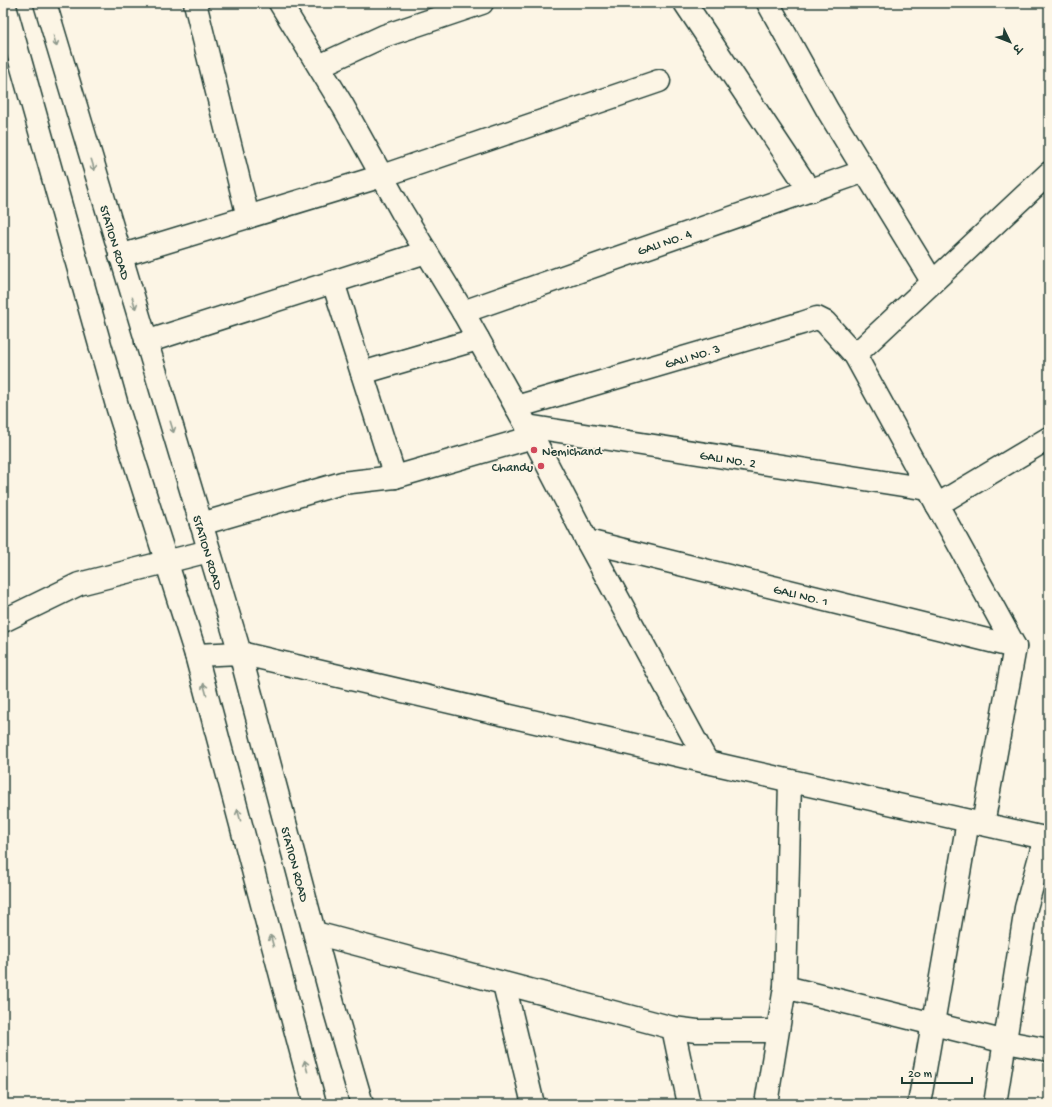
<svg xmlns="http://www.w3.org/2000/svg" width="1052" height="1107" font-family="'Gochi Hand','Playpen Sans Deva',sans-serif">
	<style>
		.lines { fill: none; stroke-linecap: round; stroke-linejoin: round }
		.minor-casing { stroke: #1f3d34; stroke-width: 25 }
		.minor { stroke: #fcf5e5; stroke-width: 22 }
		.oneway { stroke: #8e998c }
		.poi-dot { fill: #d1495b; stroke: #fcf5e5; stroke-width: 1.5 }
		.labels { text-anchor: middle; stroke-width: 3.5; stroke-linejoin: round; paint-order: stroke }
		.street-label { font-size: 13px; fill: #1f3d34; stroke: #fcf5e5 }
		.poi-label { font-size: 13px; fill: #1f3d34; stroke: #fcf5e5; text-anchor: start }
	</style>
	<rect width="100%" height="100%" fill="#fcf5e5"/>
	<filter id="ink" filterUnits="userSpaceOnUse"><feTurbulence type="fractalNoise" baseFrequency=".025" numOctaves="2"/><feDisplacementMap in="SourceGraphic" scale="8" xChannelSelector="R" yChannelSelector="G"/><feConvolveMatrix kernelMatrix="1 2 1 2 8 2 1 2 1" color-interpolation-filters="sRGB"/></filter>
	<g filter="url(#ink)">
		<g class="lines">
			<defs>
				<g id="minor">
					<polyline points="4,3 118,409 196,655 315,1104"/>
					<polyline points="45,3 240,653 335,1011 362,1104"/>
					<polyline points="195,3 248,217"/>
					<polyline points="280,3 343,106 402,212 463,312 533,437 587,541 707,762"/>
					<polyline points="685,3 810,191"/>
					<polyline points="768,3 828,111 932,281"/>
					<polyline points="319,66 384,36 482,3"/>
					<polyline points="120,256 382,176 659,81"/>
					<polyline points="333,282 395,477"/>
					<polyline points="463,312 865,171"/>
					<polyline points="146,342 426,252"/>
					<polyline points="855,355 1049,173"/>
					<polyline points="362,373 478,339"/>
					<polyline points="516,407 802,323 817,318 825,322 855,355 1015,647 983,824"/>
					<polyline points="527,426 928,489"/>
					<polyline points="937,505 1049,438"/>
					<polyline points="201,524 342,483 395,477 533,437"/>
					<polyline points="587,541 1015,647"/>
					<polyline points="3,621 79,584 209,551"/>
					<polyline points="196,655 240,653 707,762 1049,839"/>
					<polyline points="315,933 673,1028 697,1031 777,1031"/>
					<polyline points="504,984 533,1104"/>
					<polyline points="785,987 1006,1042 1049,1050"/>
					<polyline points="673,1028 689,1104"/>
					<polyline points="766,1104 785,987 790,781"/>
					<polyline points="919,1104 968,821"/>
					<polyline points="995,1104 1026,908 1045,838"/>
				</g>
			</defs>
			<use href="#minor" class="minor-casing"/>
			<use href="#minor" class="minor"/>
		</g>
		<defs><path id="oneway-shaft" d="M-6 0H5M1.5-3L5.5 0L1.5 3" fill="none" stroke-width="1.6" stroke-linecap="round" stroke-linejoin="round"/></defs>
		<g class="oneway">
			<use href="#oneway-shaft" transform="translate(55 41) rotate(75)"/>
			<use href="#oneway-shaft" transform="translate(93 165) rotate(73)"/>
			<use href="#oneway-shaft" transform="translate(134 303) rotate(73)"/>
			<use href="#oneway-shaft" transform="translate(172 427) rotate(73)"/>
			<use href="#oneway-shaft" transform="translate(205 689) rotate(-105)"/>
			<use href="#oneway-shaft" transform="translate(239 815) rotate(-105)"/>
			<use href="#oneway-shaft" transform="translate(272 941) rotate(-105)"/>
			<use href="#oneway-shaft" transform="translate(306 1066) rotate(-105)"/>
		</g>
	</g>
	<g class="poi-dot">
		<circle cx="534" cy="450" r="4"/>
		<circle cx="541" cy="466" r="4"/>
	</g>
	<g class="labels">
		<g class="street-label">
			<text transform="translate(664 241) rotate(-19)" y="5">GALI NO. 4</text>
			<text transform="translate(116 242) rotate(73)" y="5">STATION ROAD</text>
			<text transform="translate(692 355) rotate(-17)" y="5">GALI NO. 3</text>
			<text transform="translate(728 458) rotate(9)" y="5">GALI NO. 2</text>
			<text transform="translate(209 552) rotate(73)" y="5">STATION ROAD</text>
			<text transform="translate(801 594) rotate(14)" y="5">GALI NO. 1</text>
			<text transform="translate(296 864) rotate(75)" y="5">STATION ROAD</text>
		</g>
		<g class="poi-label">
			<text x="542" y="455">Nemichand</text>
			<text x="533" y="471" text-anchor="end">Chandu</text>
		</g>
	</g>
	<rect width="1052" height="1107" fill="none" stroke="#fcf5e5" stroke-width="16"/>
	<rect x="8" y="8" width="1036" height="1091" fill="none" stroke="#1f3d34" stroke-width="1.5" filter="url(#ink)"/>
	<g transform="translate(1010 42) rotate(133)" stroke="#fcf5e5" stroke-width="3" paint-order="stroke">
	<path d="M0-3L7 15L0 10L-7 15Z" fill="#1f3d34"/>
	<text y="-6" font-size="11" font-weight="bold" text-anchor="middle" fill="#1f3d34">उ</text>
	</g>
	<path d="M902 1077v6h70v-6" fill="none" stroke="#1f3d34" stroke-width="2"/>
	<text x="908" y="1077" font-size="12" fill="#1f3d34" stroke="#fcf5e5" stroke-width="3" paint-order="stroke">20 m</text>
</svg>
